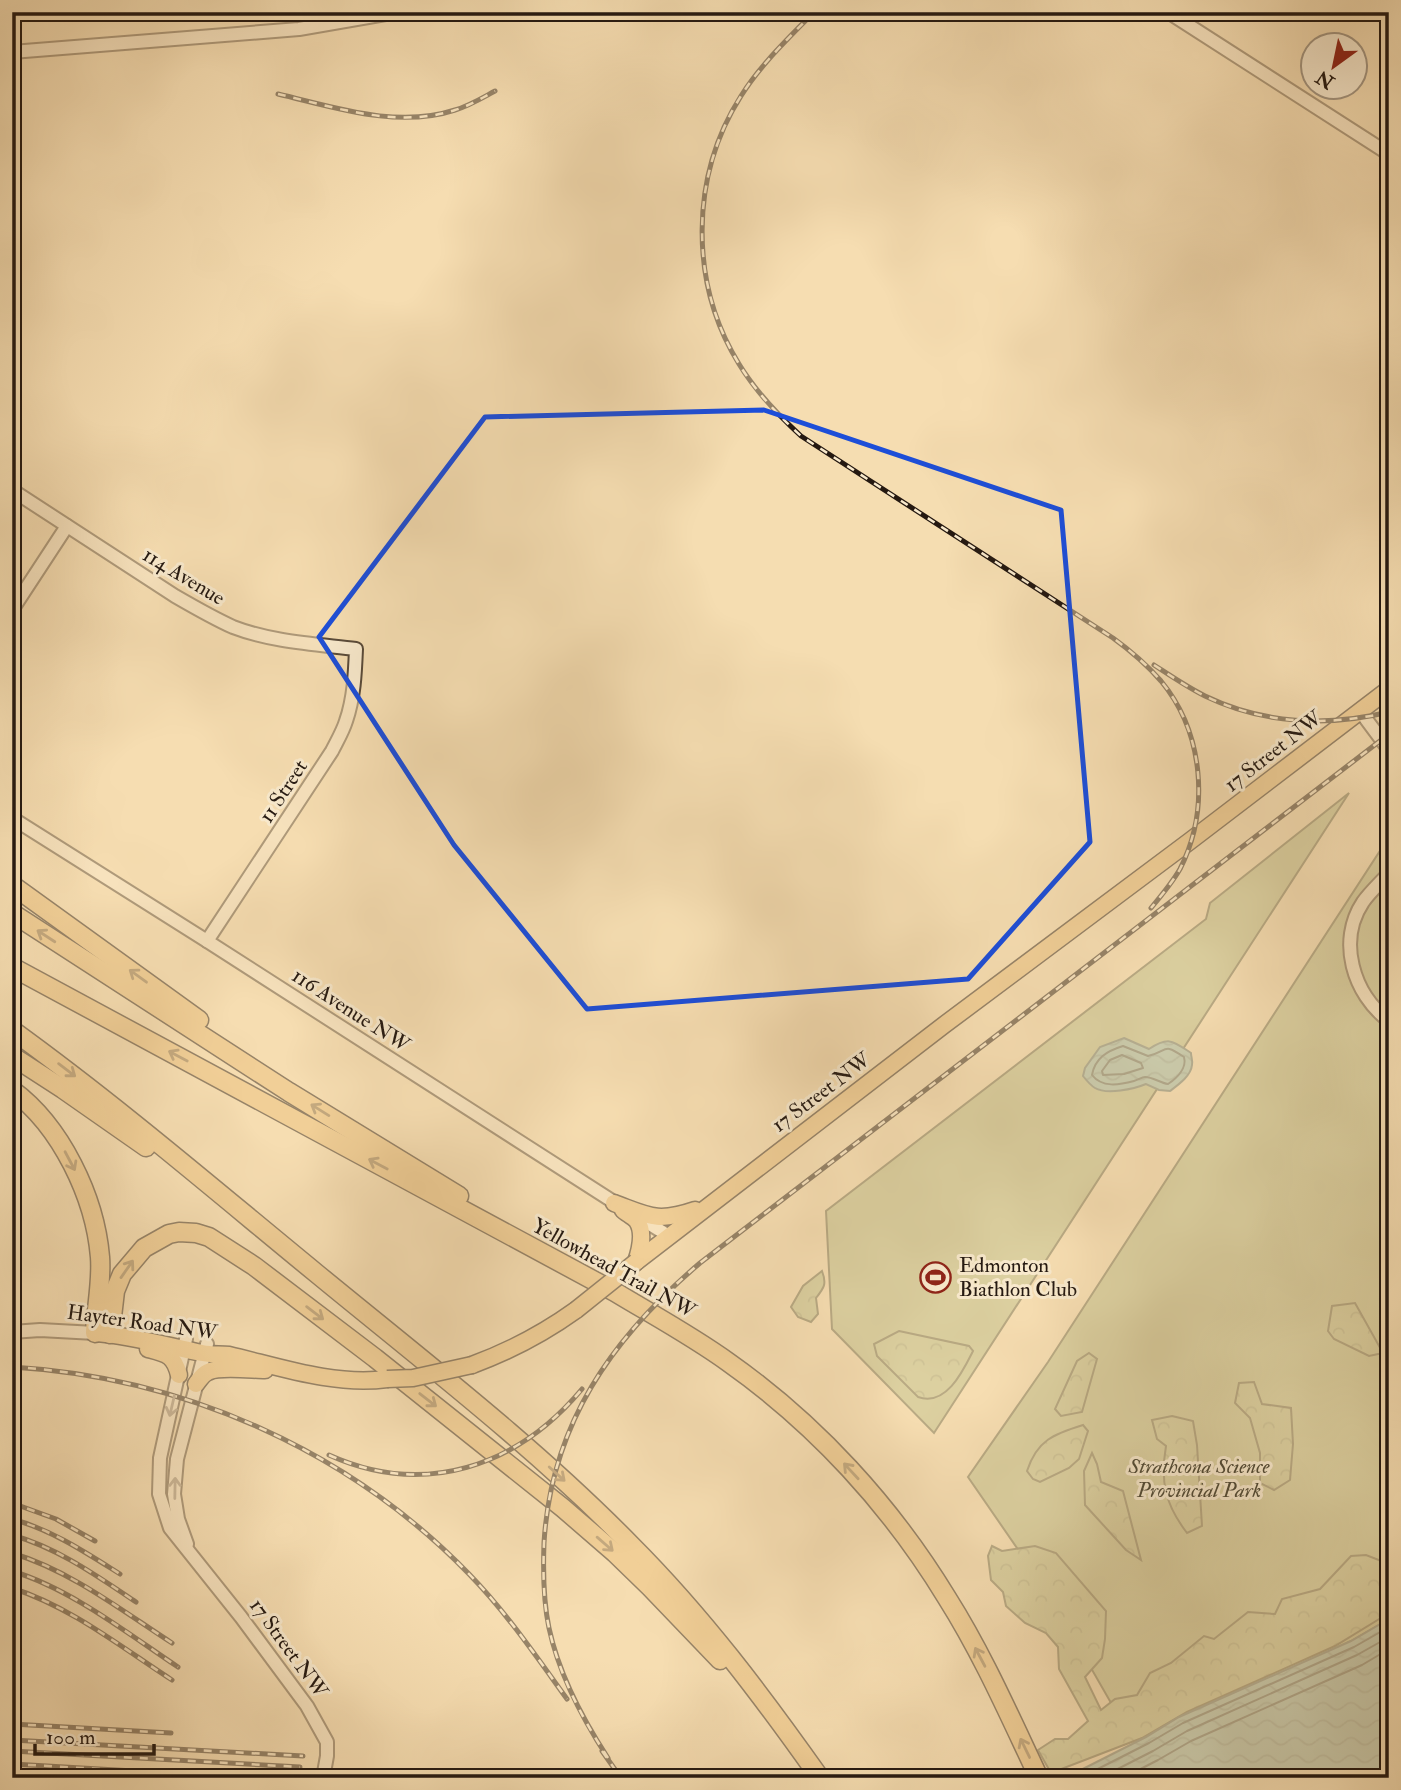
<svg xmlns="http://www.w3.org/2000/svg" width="1401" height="1790" font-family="'IM FELL Double Pica',serif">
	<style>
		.green { fill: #bcc18c; stroke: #706d4e; stroke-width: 2 }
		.forest { fill: url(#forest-crowns); stroke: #706d4e; stroke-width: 2 }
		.water { fill: url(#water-waves); stroke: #6c7b6f; stroke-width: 2 }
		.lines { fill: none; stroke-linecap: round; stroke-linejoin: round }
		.shore { stroke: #606a5f; stroke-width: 2 }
		.minor-casing { stroke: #594a39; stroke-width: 16 }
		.major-casing { stroke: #251911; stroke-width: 19 }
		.highway-casing { stroke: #251911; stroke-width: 21 }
		.minor { stroke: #f8e9cc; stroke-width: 12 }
		.major { stroke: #eabe78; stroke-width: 16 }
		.highway { stroke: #eabe78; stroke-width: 18 }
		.rail-casing { stroke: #251911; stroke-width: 5 }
		.rail { stroke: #f8e9cc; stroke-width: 2.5; stroke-dasharray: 8; stroke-linecap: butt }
		.major-bridge-casing { stroke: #251911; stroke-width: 19; stroke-linecap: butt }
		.major-bridge { stroke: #eabe78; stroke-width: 16 }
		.oneway { stroke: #886c44 }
		.oneway2 { stroke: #998b78 }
		.marked { fill: none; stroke: #1d4ed8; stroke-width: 5; stroke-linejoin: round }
		.labels { text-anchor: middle; stroke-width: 6; stroke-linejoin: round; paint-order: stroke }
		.street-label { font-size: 21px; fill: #251911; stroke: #f8e9cc }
		.poi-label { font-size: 21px; fill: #251911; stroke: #f8e9cc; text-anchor: start }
		.park-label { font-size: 21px; font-style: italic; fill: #524b36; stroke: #f8e9cc }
	</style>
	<defs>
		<pattern id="forest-crowns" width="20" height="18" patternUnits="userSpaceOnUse" patternTransform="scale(1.75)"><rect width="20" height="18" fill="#bcc18c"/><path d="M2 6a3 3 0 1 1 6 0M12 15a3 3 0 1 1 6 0" fill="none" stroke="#a1a578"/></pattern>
		<pattern id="water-waves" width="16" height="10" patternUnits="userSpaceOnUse" patternTransform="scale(1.75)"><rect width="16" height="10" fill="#9cbcad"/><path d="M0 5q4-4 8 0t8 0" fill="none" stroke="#86a194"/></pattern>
	</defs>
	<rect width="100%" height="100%" fill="#f5ddb1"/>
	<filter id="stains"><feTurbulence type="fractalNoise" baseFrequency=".00286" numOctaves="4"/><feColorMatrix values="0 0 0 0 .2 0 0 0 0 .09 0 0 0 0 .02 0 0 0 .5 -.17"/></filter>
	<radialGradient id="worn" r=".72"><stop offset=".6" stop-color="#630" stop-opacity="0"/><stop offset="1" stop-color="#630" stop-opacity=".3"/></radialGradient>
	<g class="green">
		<polygon points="1349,793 934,1433 832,1329 826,1211 1206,919 1210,903"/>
		<polygon points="1389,837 1389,1619 1351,1641 1134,1743 1048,1593 968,1477 1048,1362"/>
	</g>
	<g class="forest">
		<path d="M822 1271C827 1284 824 1288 816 1298L818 1314 811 1322 798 1317 791 1307 803 1286Z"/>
		<polygon points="1355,1303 1383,1353 1369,1356 1334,1339 1328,1331 1332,1306"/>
		<path d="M899 1331 969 1346 973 1351C963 1371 946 1407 918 1397L877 1356 874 1344Z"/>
		<polygon points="1089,1353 1097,1359 1082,1412 1061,1416 1055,1409 1077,1361"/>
		<polygon points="1254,1382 1262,1404 1291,1408 1293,1444 1290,1480 1274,1490 1260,1483 1260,1453 1250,1418 1235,1403 1239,1383"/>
		<path d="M1172 1416 1193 1421 1197 1445 1202 1526 1187 1533C1165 1504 1160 1482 1166 1446L1157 1439 1152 1420Z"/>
		<path d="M1083 1425 1088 1431 1079 1459 1069 1468 1040 1482 1033 1479 1027 1471C1037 1440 1054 1434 1083 1425Z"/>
		<polygon points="1092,1453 1097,1464 1101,1482 1123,1491 1141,1560 1126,1550 1085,1505 1084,1471"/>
		<polygon points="992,1546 1002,1551 1035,1546 1056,1553 1106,1611 1105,1639 1102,1658 1085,1677 1101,1710 1115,1699 1137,1695 1150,1673 1171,1663 1204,1636 1214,1639 1248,1612 1275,1614 1282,1599 1320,1589 1351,1556 1366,1555 1389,1564 1389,1613 1335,1646 1187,1712 1142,1738 1051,1773 1038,1750 1055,1739 1068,1739 1088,1721 1059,1669 1058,1647 1046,1633 1025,1623 1006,1606 1003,1592 991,1580 988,1556"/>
	</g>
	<g class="water">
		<path d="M1124 1038 1149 1049C1169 1036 1173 1041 1191 1053 1191 1057 1193 1061 1192 1065 1191 1076 1178 1085 1170 1091L1159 1090 1146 1084C1134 1089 1107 1095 1095 1088 1090 1085 1087 1081 1083 1076L1085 1068 1100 1047Z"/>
		<polygon points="1389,1619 1389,1778 1065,1778 1146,1737 1179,1717 1351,1641"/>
	</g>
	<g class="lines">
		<g class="shore">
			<path d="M1123 1046 1148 1056C1169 1051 1162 1042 1184 1057 1187 1068 1177 1078 1168 1084 1160 1083 1153 1077 1145 1077 1142 1077 1138 1080 1134 1081 1119 1085 1102 1088 1092 1075 1095 1058 1107 1051 1123 1046Z"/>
			<polygon points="1122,1055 1141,1063 1143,1068 1124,1074 1103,1075 1102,1071 1110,1060"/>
			<polyline points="1080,1778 1149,1743 1183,1723 1354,1647 1389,1627"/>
			<polyline points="1100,1778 1153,1751 1187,1731 1357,1655 1389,1637"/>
			<polyline points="1123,1778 1158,1760 1191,1741 1362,1665 1389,1649"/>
		</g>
		<defs>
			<g id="minor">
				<polyline points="1168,12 1389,154"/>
				<polyline points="12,52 299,29 397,12"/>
				<path d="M12 490 175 596C194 607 213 618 233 627 272 642 314 644 356 649 355 673 354 698 346 721 343 731 337 741 332 751L207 941"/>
				<polyline points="12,610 67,526"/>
				<polyline points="1360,711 1389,750"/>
				<polyline points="12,818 207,941 620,1206"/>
				<path d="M1389 873C1380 883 1370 892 1363 902 1337 941 1353 994 1389 1021"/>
				<polyline points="635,1215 669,1236"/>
				<polyline points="12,1332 40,1330 95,1333"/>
				<polyline points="186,1339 160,1458 159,1494 170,1528 241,1617 307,1706 327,1742 327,1756 323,1778"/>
				<polyline points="187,1544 178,1519 174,1494 177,1459 207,1344"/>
			</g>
			<g id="major">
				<path d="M614 1203C649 1216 657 1223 695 1210"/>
				<path d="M623 1210C626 1213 634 1217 637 1221 645 1233 640 1250 636 1262"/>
				<polyline points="636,1262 944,1025 1190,841 1389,689"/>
				<path d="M97 1333C133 1336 167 1346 202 1353 211 1355 220 1354 229 1355 280 1367 334 1386 387 1379"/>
				<path d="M148 1349C167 1354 174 1355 179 1375"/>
				<path d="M472 1365C510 1351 544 1333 576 1310"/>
				<path d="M196 1384C200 1379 203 1374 208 1372 218 1366 252 1370 265 1370"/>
			</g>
			<g id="highway">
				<polyline points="12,885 199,1020"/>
				<polyline points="12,913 289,1092 459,1196"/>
				<path d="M12 967 615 1292C653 1315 692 1336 728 1362 816 1424 891 1506 947 1598 983 1655 1010 1717 1039 1778"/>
				<path d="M12 1030C117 1106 216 1191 316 1273 423 1361 534 1446 631 1545 702 1616 762 1696 820 1778"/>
				<polyline points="12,1056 63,1089 146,1147"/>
				<path d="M12 1090C61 1126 95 1197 100 1257 102 1282 96 1308 95 1333"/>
				<polyline points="110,1334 115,1291 122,1274 144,1248 169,1234 179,1232 196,1233 209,1237 254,1266 375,1358 563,1508 615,1553 650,1587 720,1660"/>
			</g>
		</defs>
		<use href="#minor" class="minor-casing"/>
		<use href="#major" class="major-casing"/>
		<use href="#highway" class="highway-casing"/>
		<use href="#minor" class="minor"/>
		<use href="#major" class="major"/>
		<use href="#highway" class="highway"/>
		<defs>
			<g id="rail">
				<path d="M814 12C788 39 761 64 741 96 690 176 689 283 739 364 756 392 777 414 801 436L1113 638C1131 651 1147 665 1161 681 1204 733 1210 810 1180 869 1172 883 1161 896 1151 908"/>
				<path d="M278 94C334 107 397 129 455 110 469 106 482 98 495 91"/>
				<path d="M1154 665C1171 676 1187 687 1205 696 1263 724 1327 727 1389 712"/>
				<path d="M12 1367C183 1377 349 1450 469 1574 506 1612 536 1656 567 1699"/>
				<path d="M329 1455C424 1498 517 1467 582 1389"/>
				<polyline points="12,1503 56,1519 95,1541"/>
				<path d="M12 1519C52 1530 85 1552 120 1574"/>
				<path d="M12 1535C58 1548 97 1576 136 1602"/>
				<path d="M12 1553C71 1571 121 1610 172 1643"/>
				<path d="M12 1571C71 1589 127 1633 178 1667"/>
				<path d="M12 1588C71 1607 121 1647 172 1680"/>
				<polyline points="12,1724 171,1733"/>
				<polyline points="12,1740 303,1756"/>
				<polyline points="12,1751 300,1767"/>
				<polyline points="602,1751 621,1778"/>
				<path d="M608 1758C582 1718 559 1675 549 1628 543 1600 543 1571 544 1543 551 1424 612 1338 700 1263L1389 734"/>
				<polyline points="12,1764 258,1778"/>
				<polyline points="12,1775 67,1778"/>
			</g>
		</defs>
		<use href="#rail" class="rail-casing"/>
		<use href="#rail" class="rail"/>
		<defs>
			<g id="major-bridge">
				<polyline points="576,1310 636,1262"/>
				<polyline points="387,1379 413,1378 472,1365"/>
			</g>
		</defs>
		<use href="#major-bridge" class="major-bridge-casing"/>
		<use href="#major-bridge" class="major-bridge"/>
	</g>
	<defs><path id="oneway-shaft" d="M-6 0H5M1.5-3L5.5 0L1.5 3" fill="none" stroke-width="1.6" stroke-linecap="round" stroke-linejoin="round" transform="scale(1.75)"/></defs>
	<g class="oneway">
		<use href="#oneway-shaft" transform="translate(46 936) rotate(-147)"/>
		<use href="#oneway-shaft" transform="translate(138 976) rotate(-144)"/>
		<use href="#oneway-shaft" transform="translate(178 1056) rotate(-152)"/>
		<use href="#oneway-shaft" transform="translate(67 1070) rotate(37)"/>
		<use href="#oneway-shaft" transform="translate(320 1110) rotate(-148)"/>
		<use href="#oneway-shaft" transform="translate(70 1161) rotate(62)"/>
		<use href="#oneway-shaft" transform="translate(378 1164) rotate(-152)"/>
		<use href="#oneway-shaft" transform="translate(127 1269) rotate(-55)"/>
		<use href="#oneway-shaft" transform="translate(315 1313) rotate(37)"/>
		<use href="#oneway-shaft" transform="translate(428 1400) rotate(38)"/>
		<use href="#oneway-shaft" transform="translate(851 1471) rotate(-133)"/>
		<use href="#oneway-shaft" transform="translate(557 1474) rotate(42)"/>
		<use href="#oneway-shaft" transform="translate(605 1544) rotate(41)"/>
		<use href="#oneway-shaft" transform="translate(980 1657) rotate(-118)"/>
		<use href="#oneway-shaft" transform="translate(1025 1748) rotate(-116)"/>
	</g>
	<g class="oneway2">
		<use href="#oneway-shaft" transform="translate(172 1406) rotate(103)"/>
		<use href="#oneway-shaft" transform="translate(175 1488) rotate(-89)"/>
	</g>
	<path d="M0 0H1401V1790H0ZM764 410 1061 510 1090 842 968 979 587 1009 454 845 319 637 485 417Z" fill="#f5ddb1" fill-opacity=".55" fill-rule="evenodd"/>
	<path class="marked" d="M764 410 1061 510 1090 842 968 979 587 1009 454 845 319 637 485 417Z"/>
	<defs>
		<symbol id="stadium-ring" viewBox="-11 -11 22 22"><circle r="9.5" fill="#f8e9cc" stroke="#8f2418" stroke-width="1.5"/><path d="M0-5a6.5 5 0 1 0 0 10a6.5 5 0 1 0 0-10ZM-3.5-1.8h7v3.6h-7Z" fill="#8f2418"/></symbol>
	</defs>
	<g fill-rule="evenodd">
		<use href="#stadium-ring" x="918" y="1260" width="35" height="35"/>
	</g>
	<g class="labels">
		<g class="street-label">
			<text transform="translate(184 576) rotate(31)" y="7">114 Avenue</text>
			<text transform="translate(1273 751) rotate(-38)" y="7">17 Street NW</text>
			<text transform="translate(283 791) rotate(-57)" y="7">11 Street</text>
			<text transform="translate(351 1010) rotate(33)" y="7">116 Avenue NW</text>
			<text transform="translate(821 1092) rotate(-37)" y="7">17 Street NW</text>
			<text transform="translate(614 1268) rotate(29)" y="7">Yellowhead Trail NW</text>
			<text transform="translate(142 1322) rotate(8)" y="7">Hayter Road NW</text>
			<text transform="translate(289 1648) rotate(54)" y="7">17 Street NW</text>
		</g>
		<g class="poi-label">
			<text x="959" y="1272">Edmonton<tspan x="959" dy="24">Biathlon Club</tspan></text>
		</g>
		<g class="park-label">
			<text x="1199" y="1473">Strathcona Science<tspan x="1199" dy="24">Provincial Park</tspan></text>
		</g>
	</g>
	<rect width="1401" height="1790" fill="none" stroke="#f5ddb1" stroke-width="42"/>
	<rect x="14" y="14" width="1373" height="1762" fill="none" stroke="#251911" stroke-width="3.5"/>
	<rect x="21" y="21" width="1359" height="1748" fill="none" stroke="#251911" stroke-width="2"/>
	<g transform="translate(1334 66) rotate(213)"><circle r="33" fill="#f8e9cc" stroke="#a49681" stroke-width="2"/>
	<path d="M0-5L12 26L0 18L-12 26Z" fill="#8f2418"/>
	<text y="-10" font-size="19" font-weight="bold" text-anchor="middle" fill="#251911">N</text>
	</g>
	<path d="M35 1744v10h119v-10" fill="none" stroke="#251911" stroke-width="3.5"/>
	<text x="46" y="1744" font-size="21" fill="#251911" stroke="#f8e9cc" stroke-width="5" paint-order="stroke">100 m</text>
	<rect width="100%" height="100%" filter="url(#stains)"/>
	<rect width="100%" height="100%" fill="url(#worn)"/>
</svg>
